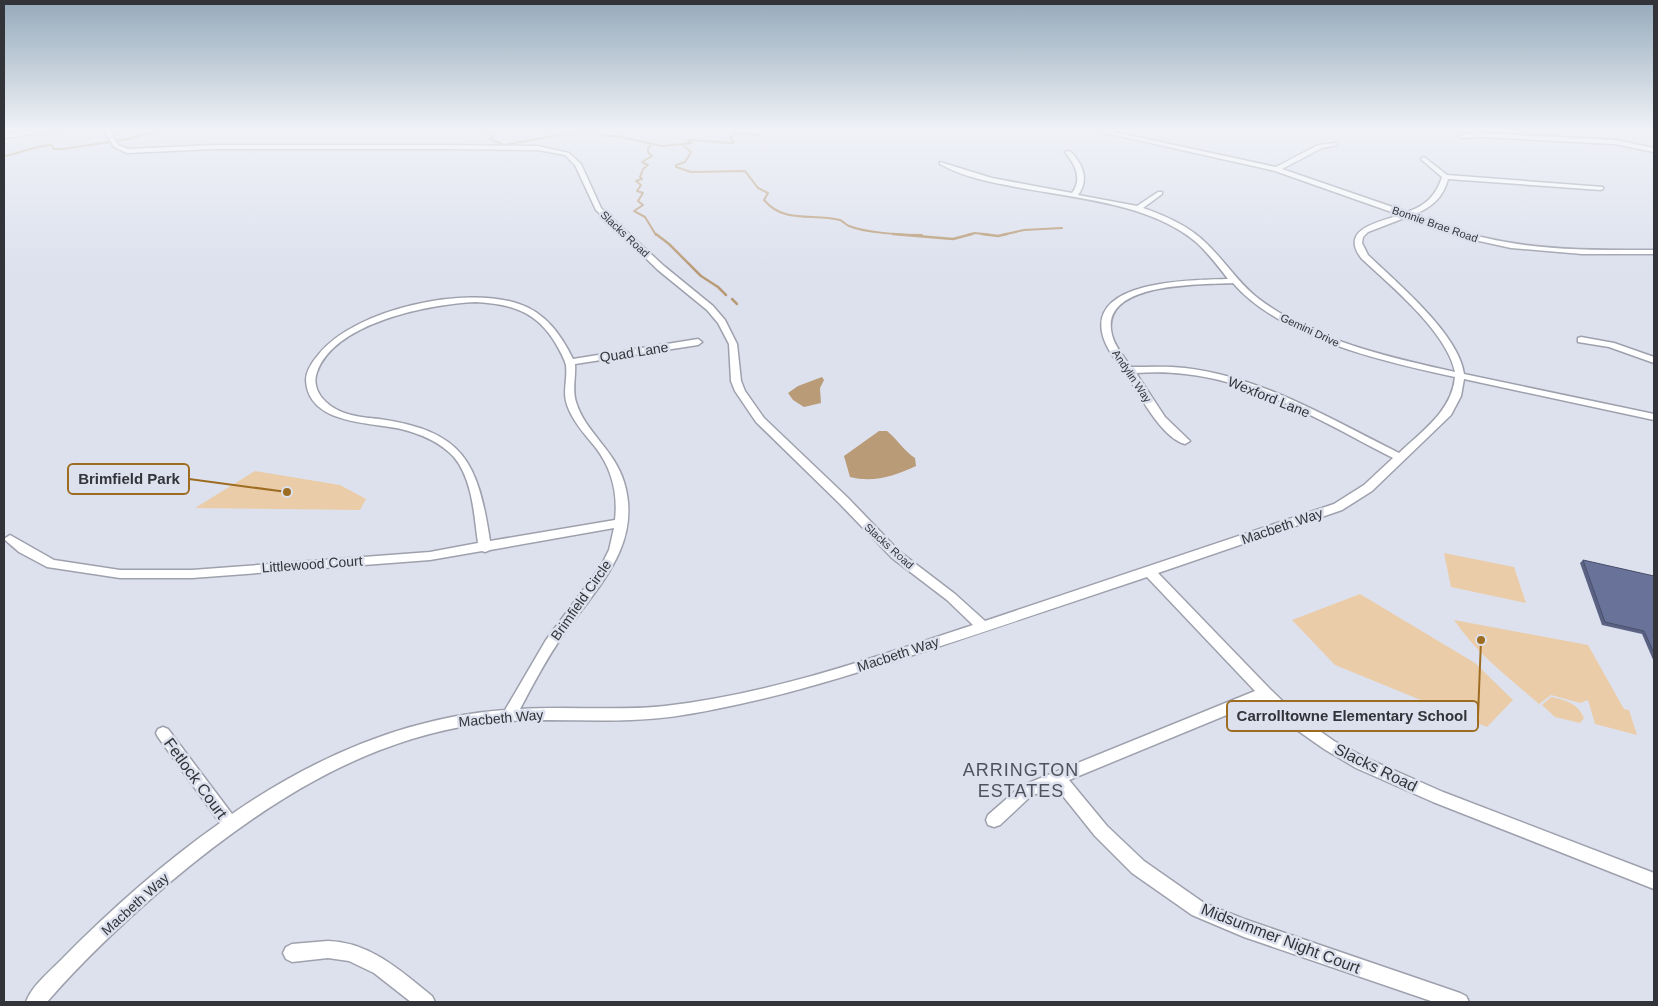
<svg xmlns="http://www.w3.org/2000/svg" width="1658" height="1006" font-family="Helvetica,sans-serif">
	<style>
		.green { fill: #eacda8 }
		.water { fill: #b99c77 }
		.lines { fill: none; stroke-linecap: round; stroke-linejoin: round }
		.stream-far1 { stroke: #b99c77; stroke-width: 2 }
		.stream { stroke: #b99c77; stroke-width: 2.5 }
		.minor-casing { stroke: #9ea1ad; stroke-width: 3 }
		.minor { fill: #fff; fill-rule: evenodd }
		.wall { fill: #5a6284 }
		.building { fill: #697299; stroke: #4a506b }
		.labels { text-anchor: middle; stroke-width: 5; stroke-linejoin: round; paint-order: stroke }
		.far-street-label { font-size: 11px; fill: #323439; stroke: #dde1ee }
		.street-label { font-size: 14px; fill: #323439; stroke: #dde1ee }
		.near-street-label { font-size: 16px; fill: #323439; stroke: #dde1ee }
		.near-neighbourhood-label { font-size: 18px; letter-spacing: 1px; fill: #4f525c; stroke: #dde1ee }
		.leader { fill: none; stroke: #9e6c21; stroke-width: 2 }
		.callout-dot { fill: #9e6c21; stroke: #dde1ee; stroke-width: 2 }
		.callout { fill: #dde1ee; stroke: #9e6c21; stroke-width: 2 }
		.callout-label { font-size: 15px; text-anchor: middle; font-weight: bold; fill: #323439 }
	</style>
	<rect width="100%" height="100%" fill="#dde1ee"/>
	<g class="green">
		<polygon points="255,471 340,485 366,499 360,510 195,508"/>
		<polygon points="1444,553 1514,567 1526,603 1451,587"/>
		<polygon points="1360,594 1475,663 1513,700 1487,727 1335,665 1292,620"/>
		<path d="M1454 620 1588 645 1624 709 1629 710 1637 735 1595 724 1588 700 1580 703 1551 695 1539 704C1508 677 1477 654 1454 620Z"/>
		<path d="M1551 697C1566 700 1577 703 1584 718L1580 723 1555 717 1542 705Z"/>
	</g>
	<g class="water">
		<polygon points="822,377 824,380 820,388 821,403 804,407 793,400 788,393 798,386"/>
		<path d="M879 431H887C898 440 904 451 915 458L916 466C894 476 874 483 850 477L844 456Z"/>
	</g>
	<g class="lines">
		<g class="stream-far1">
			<polyline points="487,129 486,131 495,132 490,139 504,145 581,131 597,132 604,136 616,136 662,146 691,143 688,141 691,140 732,143 734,142 730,138 736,133 759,135 758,132 760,130 797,129"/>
			<path d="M683 145 691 152 685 162 676 165V167L691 172 745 171 758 188 768 193 764 200C784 224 813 213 840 220 843 221 846 225 849 226 866 233 903 235 922 235"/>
			<polyline points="651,146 648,148 648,152 652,156 642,162 648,165 643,169 640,177 642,179 636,181 641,185 637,191 643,193 638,201 643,205 634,211 645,217 656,235"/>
			<path d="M4 156C21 153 34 146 52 145L54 149H63L129 139 163 129"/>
			<polyline points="967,235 975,233 991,235"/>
			<polyline points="1002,235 1024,230 1062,228"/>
		</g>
		<g class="stream">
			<polyline points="656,234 669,244 701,276 718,287 726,295"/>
			<polyline points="893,234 953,239 972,234"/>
			<polyline points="982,234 998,236 1007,234"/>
			<polyline points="732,299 737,304"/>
		</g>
		<defs>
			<g id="minor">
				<polygon points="48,129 63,129 4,138 4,134"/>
				<path d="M103 129H109L118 145 128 149 214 145H447L538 146 569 153 581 164 601 208 664 266 713 306 725 320 737 344 741 381 745 391 764 418 848 498 900 552 955 594 985 621 1334 504 1364 485 1393 458C1328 425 1260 382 1185 374 1169 372 1152 372 1136 373L1165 417 1190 441 1185 444C1165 439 1145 405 1135 388 1125 370 1106 353 1102 332 1092 279 1197 280 1228 279 1218 266 1208 253 1196 242 1150 203 1073 198 1016 187 990 182 963 177 940 164V162L992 178 1072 193C1083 179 1075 164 1065 152L1070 151C1082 163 1090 179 1078 195L1137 206 1158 192H1162V194L1143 208C1166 216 1189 226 1206 243 1225 261 1238 283 1259 299 1315 341 1388 357 1455 372 1447 332 1391 286 1362 259 1338 229 1379 222 1400 215L1275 171 1102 132 1105 130 1276 167 1318 145 1337 143V145L1322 148 1282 169 1407 212C1425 206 1436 196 1442 177L1422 160 1421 159 1424 157 1447 175 1603 187V189L1601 190 1448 179C1443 198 1431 208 1413 215 1437 223 1461 233 1486 238 1541 251 1598 250 1654 250V254H1582L1511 248 1461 237 1407 217 1368 232 1363 237 1362 243 1368 255C1396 282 1459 334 1464 374L1654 414V420L1464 379 1461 396 1451 415 1372 491 1342 510 1158 573 1270 689 1297 715 1334 741 1366 758 1443 792 1654 873V889L1433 802 1356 768 1324 749 1287 723 1263 700 1069 780 1107 826 1144 861 1204 903 1244 919 1460 993 1466 996 1469 1002H1434L1244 937 1192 915 1132 873 1095 836 1055 786 1031 796 1000 825 994 827 988 825 986 820 988 815 1021 786 1255 691 1147 577C1070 603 993 629 916 654 850 675 784 696 716 709 688 715 660 719 631 720 581 722 529 717 479 724 359 741 260 807 169 883 126 920 84 959 47 1002H26C31 987 48 973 60 961 109 911 163 863 220 823L158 737 156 733 158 729 163 727 168 729 232 814C313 758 406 717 505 710L546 640 601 566 609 550 614 528 490 550 485 552 482 551 430 560 192 578H120L47 567 19 552 4 539 10 535 54 560 120 570H192L430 552 478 543C474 516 473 480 454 457 440 442 421 434 401 429 371 422 308 425 306 380 306 370 313 361 319 354 355 309 466 285 519 304 546 313 561 335 573 359L698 339 702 342 698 345 575 364C576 377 572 389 576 402 585 432 614 449 624 482 643 545 597 587 564 634 547 657 534 683 520 709 568 706 617 711 665 706 770 694 873 658 973 625L947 600 892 558 840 504 756 422 735 391 731 381 729 344 718 323 707 310 658 270 596 210 575 165 565 155 538 150 447 149H214L127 153 114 147ZM1233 283C1282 339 1385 362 1455 377 1452 411 1422 431 1399 453 1331 419 1262 377 1185 368 1167 366 1149 367 1131 367 1124 357 1115 347 1112 335 1098 281 1202 285 1233 283ZM476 302C511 304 537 311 556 344 560 351 564 358 566 365 568 385 560 393 571 414 577 426 587 437 596 448 612 469 618 494 615 520L490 541C478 462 464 431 379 419 361 417 341 416 326 402 317 394 313 383 317 372 335 322 430 304 476 302Z"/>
				<polygon points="1483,133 1615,140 1654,148 1654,152 1615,144 1483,137 1462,138 1459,136 1462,134"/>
				<polygon points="1581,337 1614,343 1654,357 1654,363 1609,347 1578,342 1578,338"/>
				<path d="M328 941C370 942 401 971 432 996L435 1002H411L374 973 349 961 328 958 292 962 286 959 283 953 286 947 292 944Z"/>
			</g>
		</defs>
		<use href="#minor" class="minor-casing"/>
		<use href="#minor" class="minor"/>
	</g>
	<polygon class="wall" points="1583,560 1654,576 1654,662 1642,634 1602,625 1580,563"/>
	<polygon class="building" points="1583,560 1654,576 1654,653 1644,631 1605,622"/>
	<linearGradient id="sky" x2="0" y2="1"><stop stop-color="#95aabb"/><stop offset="0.48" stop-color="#f0f2f7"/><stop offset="1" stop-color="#f0f2f7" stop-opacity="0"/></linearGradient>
	<rect width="1658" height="270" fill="url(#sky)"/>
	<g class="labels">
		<g class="far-street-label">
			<text transform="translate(1435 224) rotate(19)" y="4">Bonnie Brae Road</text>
			<text transform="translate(625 234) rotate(43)" y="4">Slacks Road</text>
			<text transform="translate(1310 330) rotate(25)" y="4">Gemini Drive</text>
			<text transform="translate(1132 376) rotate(56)" y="4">Andylin Way</text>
			<text transform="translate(889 546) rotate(42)" y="4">Slacks Road</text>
		</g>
		<g class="street-label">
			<text transform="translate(634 352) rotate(-9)" y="5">Quad Lane</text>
			<text transform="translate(1269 397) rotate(22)" y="5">Wexford Lane</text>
			<text transform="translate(1282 526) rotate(-19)" y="5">Macbeth Way</text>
			<text transform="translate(312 564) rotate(-4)" y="5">Littlewood Court</text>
			<text transform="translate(581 600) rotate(-55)" y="5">Brimfield Circle</text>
			<text transform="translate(898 654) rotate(-18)" y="5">Macbeth Way</text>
			<text transform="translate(501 718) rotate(-5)" y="5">Macbeth Way</text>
			<text transform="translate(135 904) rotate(-42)" y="5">Macbeth Way</text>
		</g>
		<g class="near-street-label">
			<text transform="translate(1376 767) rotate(26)" y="6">Slacks Road</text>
			<text transform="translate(196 778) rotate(54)" y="6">Fetlock Court</text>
			<text transform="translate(1281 938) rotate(21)" y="6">Midsummer Night Court</text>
		</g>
		<g class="near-neighbourhood-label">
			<text x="1021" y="776">ARRINGTON<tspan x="1021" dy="21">ESTATES</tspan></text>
		</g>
	</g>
	<path class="leader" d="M287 492L189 479M1481 640L1478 716"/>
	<g class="callout-dot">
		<circle cx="287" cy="492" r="5"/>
		<circle cx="1481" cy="640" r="5"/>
	</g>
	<g class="callout">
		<rect x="68" y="464" width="121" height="30" rx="5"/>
		<rect x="1227" y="701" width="251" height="30" rx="5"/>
	</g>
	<g class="callout-label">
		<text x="129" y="484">Brimfield Park</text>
		<text x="1352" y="721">Carrolltowne Elementary School</text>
	</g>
	<rect width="1658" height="1006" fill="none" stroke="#323439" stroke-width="10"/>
</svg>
